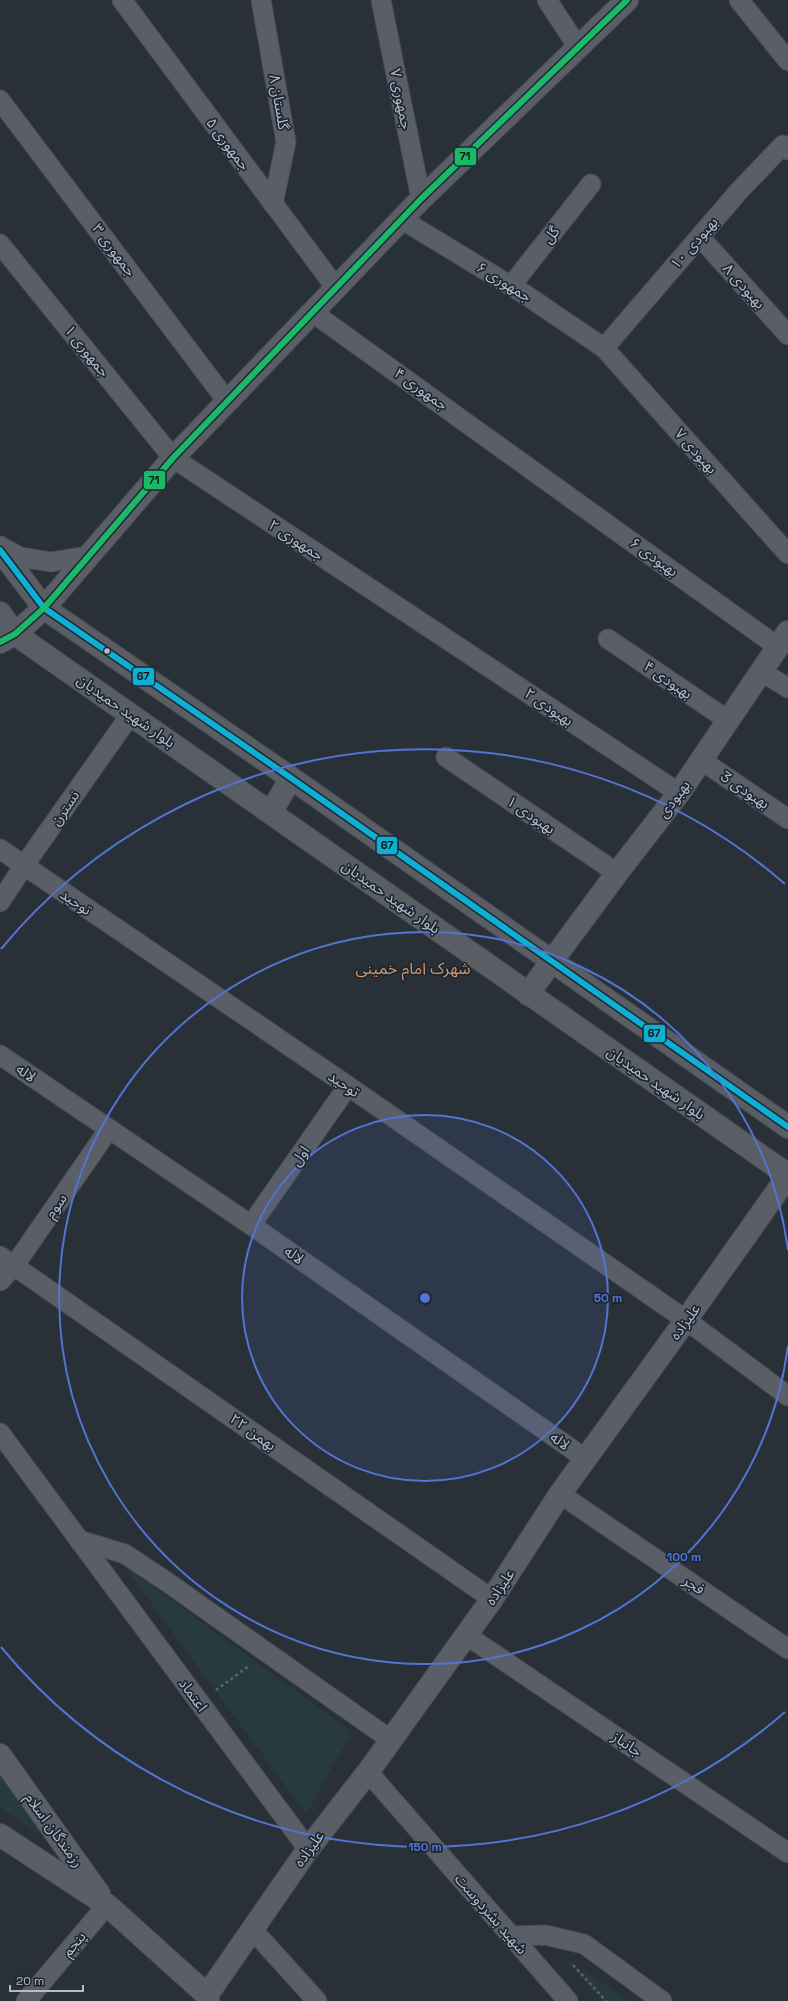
<svg xmlns="http://www.w3.org/2000/svg" width="788" height="2001" font-family="'Space Grotesk','Noto Sans Arabic',sans-serif">
	<style>
		.green { fill: #273a3e }
		.lines { fill: none; stroke-linecap: round; stroke-linejoin: round }
		.minor-casing { stroke: #484c53; stroke-width: 21 }
		.tertiary-casing { stroke: #484c53; stroke-width: 24 }
		.secondary-casing { stroke: #484c53; stroke-width: 24 }
		.path { stroke: #5d636a; stroke-width: 2.5; stroke-dasharray: 3 3; stroke-linecap: butt }
		.minor { stroke: #5a5e66; stroke-width: 19 }
		.tertiary { stroke: #5a5e66; stroke-width: 22 }
		.secondary { stroke: #595d64; stroke-width: 22 }
		.bus-1-casing { stroke: #1d2633; stroke-width: 9 }
		.bus-2-casing { stroke: #1d2633; stroke-width: 9 }
		.bus-1 { stroke: #0dafd3; stroke-width: 6 }
		.bus-2 { stroke: #1ab867; stroke-width: 6 }
		.ring { fill: none; stroke: #5274d3; stroke-width: 2 }
		.bus-dot { fill: #b4bcc9; stroke: #1d2633; stroke-width: 1.5 }
		.labels { text-anchor: middle; stroke-width: 3.5; stroke-linejoin: round; paint-order: stroke }
		.street-label { font-size: 15px; fill: #b4bcc9; stroke: #1d2633 }
		.neighbourhood-label { font-size: 16px; fill: #d59563; stroke: #1d2633 }
		.centre { fill: #5274d3; stroke: #1d2633; stroke-width: 2 }
		.ring-label { font-size: 12px; text-anchor: middle; font-weight: bold; fill: #5274d3; stroke: #1d2633; stroke-width: 3.5; stroke-linejoin: round; paint-order: stroke }
		.line-badge { stroke: #1d2633; stroke-width: 1.5 }
		.pale-badge-label { font-size: 11px; text-anchor: middle; font-weight: bold; fill: #111 }
	</style>
	<rect width="100%" height="100%" fill="#2a3038"/>
	<g class="green">
		<polygon points="123,1565 352,1732 306,1814"/>
		<polygon points="0,1765 64,1852 0,1807"/>
		<polygon points="563,1957 629,2001 602,2001"/>
	</g>
	<g class="lines">
		<defs>
			<g id="minor">
				<polyline points="122,0 336,288"/>
				<polyline points="261,0 286,142 273,204"/>
				<polyline points="381,0 421,199"/>
				<polyline points="547,0 578,47"/>
				<polyline points="739,0 788,61"/>
				<polyline points="0,100 227,401"/>
				<polyline points="401,219 526,295 604,348 788,554"/>
				<polyline points="700,237 788,335"/>
				<polyline points="0,244 173,458 679,793"/>
				<polyline points="511,286 591,184"/>
				<polyline points="312,312 778,647"/>
				<polyline points="604,348 739,191 783,145 788,150"/>
				<polyline points="0,546 20,557 51,562 88,556"/>
				<polyline points="608,639 729,721"/>
				<polyline points="762,672 788,688"/>
				<polyline points="446,757 617,873"/>
				<polyline points="701,760 788,819"/>
				<polyline points="0,849 348,1086 686,1320 788,1396"/>
				<polyline points="0,902 23,867 131,714"/>
				<polyline points="0,1055 251,1225 586,1459"/>
				<polyline points="251,1225 348,1086"/>
				<polyline points="0,1256 492,1599"/>
				<polyline points="0,1281 14,1266 109,1129"/>
				<polyline points="0,1433 308,1849"/>
				<polyline points="560,1494 788,1649"/>
				<polyline points="79,1540 125,1554 167,1582 391,1740"/>
				<polyline points="466,1635 788,1853"/>
				<polyline points="368,1772 568,2001"/>
				<polyline points="252,1929 317,2001"/>
				<polyline points="511,1936 545,1935 584,1944 662,2001"/>
				<polyline points="26,2001 107,1905"/>
			</g>
			<g id="tertiary">
				<polyline points="0,642 15,634 44,608 173,458 421,199 627,0"/>
				<polyline points="552,961 617,873 679,793 788,632"/>
				<polyline points="0,1755 99,1894"/>
				<polyline points="0,1835 107,1905 207,1995 208,2001"/>
				<polyline points="207,1995 308,1849 368,1772 492,1599 560,1494 686,1320 788,1176"/>
			</g>
			<g id="secondary">
				<polyline points="0,550 44,608 291,778 788,1127"/>
				<polyline points="0,613 15,634 788,1175"/>
				<polyline points="271,812 291,778"/>
				<polyline points="528,994 552,961"/>
			</g>
		</defs>
		<use href="#minor" class="minor-casing"/>
		<use href="#tertiary" class="tertiary-casing"/>
		<use href="#secondary" class="secondary-casing"/>
		<g class="path">
			<polyline points="216,1690 249,1666"/>
			<polyline points="573,1965 606,2001"/>
		</g>
		<use href="#minor" class="minor"/>
		<use href="#tertiary" class="tertiary"/>
		<use href="#secondary" class="secondary"/>
		<defs>
			<polyline id="bus-1" points="0,550 44,608 291,778 788,1127"/>
			<polyline id="bus-2" points="0,642 15,634 44,608 173,458 421,199 627,0"/>
		</defs>
		<use href="#bus-1" class="bus-1-casing"/>
		<use href="#bus-2" class="bus-2-casing"/>
		<use href="#bus-1" class="bus-1"/>
		<use href="#bus-2" class="bus-2"/>
	</g>
	<circle cx="425" cy="1298" r="183" fill="#5274d3" fill-opacity=".12"/>
	<g class="ring">
		<circle cx="425" cy="1298" r="183"/>
		<path d="M788 1346A366 366 0 1 1 788 1250"/>
		<path d="M785 1712A549 549 0 0 1 1 1647M1 949A549 549 0 0 1 785 884"/>
	</g>
	<circle class="bus-dot" cx="107" cy="651" r="3.5"/>
	<g class="labels">
		<g class="street-label">
			<text transform="translate(401 99) rotate(79)" y="5">جمهوری ۷</text>
			<text transform="translate(279 102) rotate(80)" y="5">گلستان ۸</text>
			<text transform="translate(228 144) rotate(53)" y="5">جمهوری ۵</text>
			<text transform="translate(551 235) rotate(-52)" y="5">گل</text>
			<text transform="translate(694 243) rotate(-49)" y="5">بهبودی ۱۰</text>
			<text transform="translate(114 250) rotate(53)" y="5">جمهوری ۳</text>
			<text transform="translate(504 282) rotate(32)" y="5">جمهوری ۶</text>
			<text transform="translate(744 286) rotate(48)" y="5">بهبودی ۸</text>
			<text transform="translate(87 351) rotate(51)" y="5">جمهوری ۱</text>
			<text transform="translate(421 389) rotate(35)" y="5">جمهوری ۴</text>
			<text transform="translate(696 451) rotate(48)" y="5">بهبودی ۷</text>
			<text transform="translate(296 540) rotate(33)" y="5">جمهوری ۲</text>
			<text transform="translate(654 557) rotate(36)" y="5">بهبودی ۶</text>
			<text transform="translate(668 680) rotate(34)" y="5">بهبودی ۴</text>
			<text transform="translate(549 707) rotate(34)" y="5">بهبودی ۲</text>
			<text transform="translate(126 711) rotate(35)" y="5">بلوار شهید حمیدیان</text>
			<text transform="translate(745 790) rotate(34)" y="5">بهبودی 3</text>
			<text transform="translate(674 799) rotate(-53)" y="5">بهبودی</text>
			<text transform="translate(65 808) rotate(-55)" y="5">نسترن</text>
			<text transform="translate(531 815) rotate(34)" y="5">بهبودی ۱</text>
			<text transform="translate(391 897) rotate(35)" y="5">بلوار شهید حمیدیان</text>
			<text transform="translate(76 902) rotate(34)" y="5">توحید</text>
			<text transform="translate(26 1073) rotate(34)" y="5">لاله</text>
			<text transform="translate(656 1083) rotate(35)" y="5">بلوار شهید حمیدیان</text>
			<text transform="translate(344 1084) rotate(34)" y="5">توحید</text>
			<text transform="translate(300 1156) rotate(-55)" y="5">اول</text>
			<text transform="translate(56 1206) rotate(-55)" y="5">سوم</text>
			<text transform="translate(294 1255) rotate(35)" y="5">لاله</text>
			<text transform="translate(685 1322) rotate(-54)" y="5">علیزاده</text>
			<text transform="translate(253 1432) rotate(35)" y="5">۲۲ بهمن</text>
			<text transform="translate(560 1441) rotate(35)" y="5">لاله</text>
			<text transform="translate(694 1585) rotate(34)" y="5">فجر</text>
			<text transform="translate(500 1587) rotate(-56)" y="5">علیزاده</text>
			<text transform="translate(193 1695) rotate(54)" y="5">اعتماد</text>
			<text transform="translate(627 1744) rotate(34)" y="5">جانباز</text>
			<text transform="translate(54 1830) rotate(54)" y="5">رزمندگان اسلام</text>
			<text transform="translate(309 1849) rotate(-54)" y="5">علیزاده</text>
			<text transform="translate(491 1914) rotate(49)" y="5">شهید بشردوست</text>
			<text transform="translate(74 1944) rotate(-50)" y="5">پنجم</text>
		</g>
		<g class="neighbourhood-label">
			<text x="413" y="974">شهرک امام خمینی</text>
		</g>
	</g>
	<circle cx="425" cy="1298" r="6" class="centre"/>
	<g class="ring-label">
		<text x="608" y="1302">50 m</text>
		<text x="684" y="1561">100 m</text>
		<text x="425" y="1851">150 m</text>
	</g>
	<g class="line-badge">
		<rect x="454" y="147" width="23" height="19" rx="4" fill="#1ab867"/>
		<rect x="143" y="470" width="23" height="20" rx="4" fill="#1ab867"/>
		<rect x="132" y="667" width="23" height="19" rx="4" fill="#0dafd3"/>
		<rect x="376" y="836" width="22" height="19" rx="4" fill="#0dafd3"/>
		<rect x="643" y="1024" width="23" height="19" rx="4" fill="#0dafd3"/>
	</g>
	<g class="pale-badge-label">
		<text x="465" y="160">71</text>
		<text x="154" y="484">71</text>
		<text x="143" y="680">67</text>
		<text x="387" y="849">67</text>
		<text x="654" y="1037">67</text>
	</g>
	<path d="M10 1985v6h73v-6" fill="none" stroke="#b4bcc9" stroke-width="2"/>
	<text x="16" y="1985" font-size="12" fill="#b4bcc9" stroke="#1d2633" stroke-width="3" paint-order="stroke">20 m</text>
</svg>
